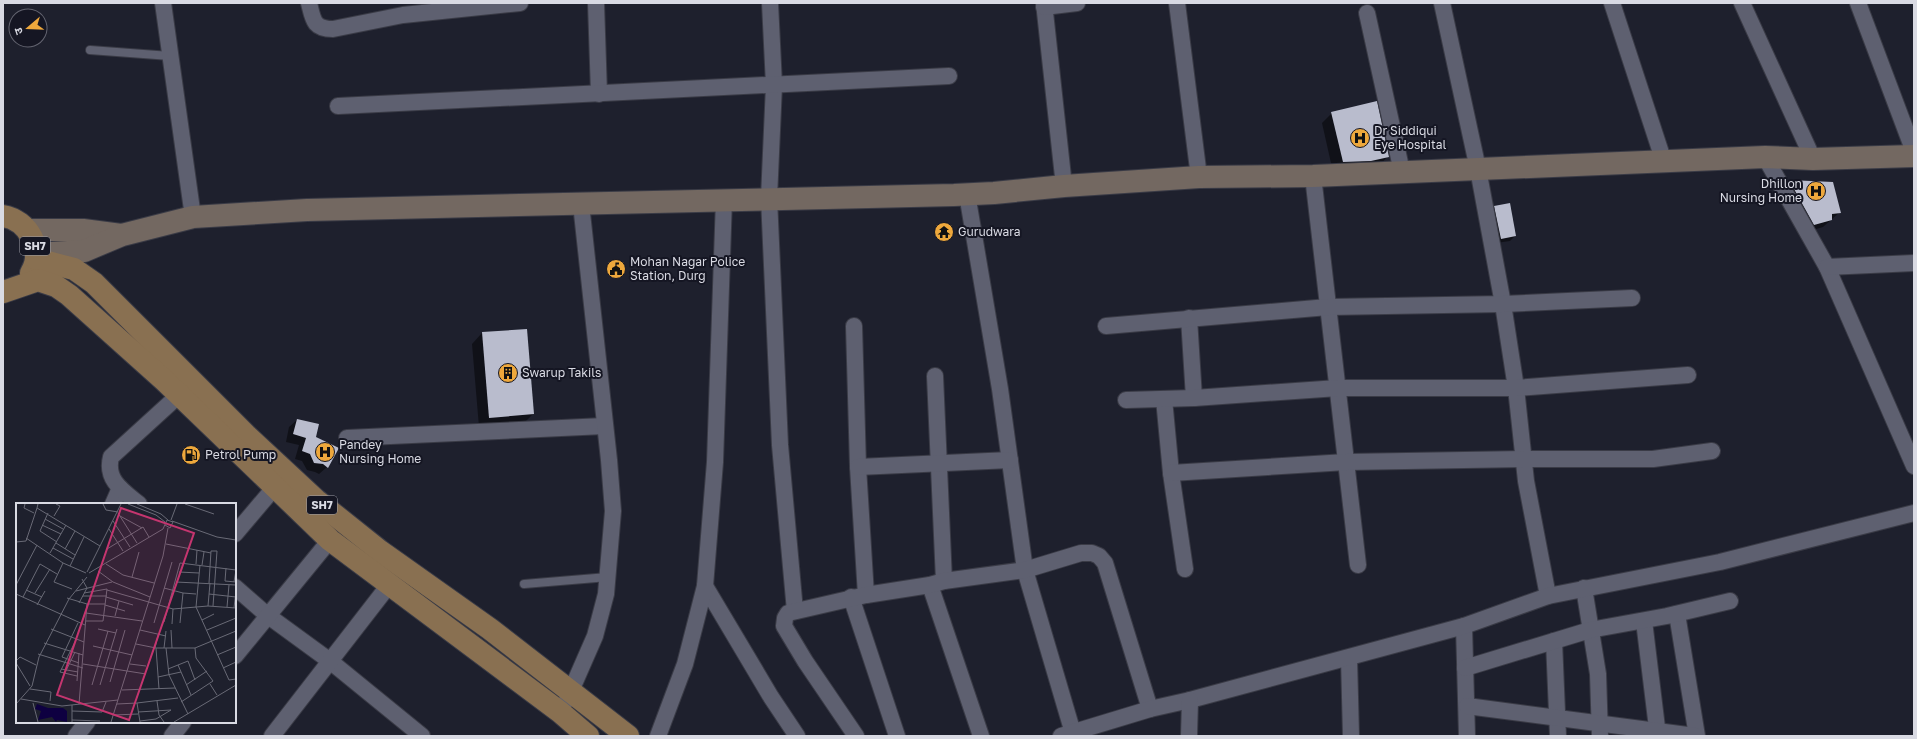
<svg xmlns="http://www.w3.org/2000/svg" width="1917" height="739" font-family="'Golos Text','Noto Sans Devanagari',sans-serif">
	<style>
		.shadow { fill: #0007 }
		.building { fill: #b9bccd }
		.lines { fill: none; stroke-linecap: round; stroke-linejoin: round }
		.lane-casing { stroke: #3a3b46; stroke-width: 10 }
		.street-casing { stroke: #3a3b46; stroke-width: 18 }
		.secondary-casing { stroke: #3a3b46; stroke-width: 24 }
		.primary-casing { stroke: #3a3b46; stroke-width: 24 }
		.lane { stroke: #5e6070; stroke-width: 8 }
		.street { stroke: #5e6070; stroke-width: 16 }
		.secondary { stroke: #736861; stroke-width: 22 }
		.primary { stroke: #897051; stroke-width: 22 }
		.labels { text-anchor: middle; stroke-width: 4; stroke-linejoin: round; paint-order: stroke }
		.shield { fill: #151623; stroke: #9e9fa9; stroke-width: 1 }
		.shield-label { font-size: 11px; font-weight: bold; fill: #d9dae3 }
		.poi-label { font-size: 12px; fill: #d9dae3; stroke: #151623; text-anchor: start }
		.inset-road { fill: none; stroke: #696a76; stroke-width: 1 }
		.view { fill: #c5356f; fill-opacity: 0.15; stroke: #c5356f; stroke-width: 2 }
		.inset-edge { fill: none; stroke: #d9dae3; stroke-width: 2 }
	</style>
	<rect width="100%" height="100%" fill="#1e202d"/>
	<g class="shadow">
		<polygon points="1332,113 1388,156 1378,167 1333,172 1322,123"/>
		<polygon points="1789,181 1833,183 1840,212 1823,227 1806,232 1782,188"/>
		<polygon points="1495,207 1515,236 1510,241 1496,243 1490,211"/>
		<polygon points="526,330 533,414 523,424 479,427 472,344 482,333"/>
		<polygon points="297,420 315,437 327,467 319,474 315,472 307,470 302,461 295,459 299,445 286,442 289,427"/>
	</g>
	<g class="building">
		<polygon points="1377,101 1389,157 1371,161 1343,162 1331,112"/>
		<polygon points="1789,180 1833,182 1841,213 1832,214 1832,220 1814,225"/>
		<polygon points="1510,203 1516,236 1501,239 1494,206"/>
		<polygon points="527,329 534,414 489,418 482,332"/>
		<polygon points="297,419 319,424 316,437 339,448 328,468 323,464 314,463 310,454 302,451 306,438 293,434"/>
	</g>
	<g class="lines">
		<defs>
			<g id="lane">
				<polyline points="90,50 170,56"/>
				<polyline points="524,584 608,577"/>
			</g>
			<g id="street">
				<polyline points="163,3 193,217"/>
				<path d="M309 3C313 19 313 29 333 29L403 15 520 3"/>
				<polyline points="596,3 599,94"/>
				<polyline points="770,3 774,85 769,198 780,445 795,611"/>
				<polyline points="1044,3 1064,186"/>
				<polyline points="1177,3 1199,177"/>
				<polyline points="1442,3 1478,169 1503,304 1516,388 1526,481 1548,596"/>
				<polyline points="1612,3 1664,162"/>
				<polyline points="1742,3 1813,159"/>
				<polyline points="1858,3 1914,152"/>
				<polyline points="1044,7 1077,3"/>
				<polyline points="1367,13 1402,172"/>
				<polyline points="338,106 949,76"/>
				<polyline points="1765,157 1827,267 1914,466"/>
				<polyline points="1313,176 1358,565"/>
				<polyline points="967,194 1000,389 1025,570 1073,733"/>
				<polyline points="1827,267 1914,263"/>
				<polyline points="1189,318 1194,398"/>
				<polyline points="854,326 858,467 866,595"/>
				<polyline points="1106,326 1328,307 1503,304 1632,298"/>
				<polyline points="935,376 944,581"/>
				<polyline points="1164,399 1171,473 1185,569"/>
				<polyline points="1126,400 1194,398 1338,388 1516,388 1688,375"/>
				<polyline points="347,438 604,426"/>
				<polyline points="858,467 1010,460"/>
				<polyline points="1171,473 1346,462 1524,459 1653,459 1712,451"/>
				<polyline points="113,504 120,488"/>
				<path d="M139 504C123 491 105 480 111 457L179 395"/>
				<polyline points="235,534 274,488"/>
				<polyline points="930,585 981,736"/>
				<polyline points="705,586 771,697 797,736"/>
				<polyline points="235,587 267,615 330,661 422,736"/>
				<polyline points="1584,588 1598,674 1600,736"/>
				<polyline points="851,597 897,736"/>
				<polyline points="1677,614 1697,736"/>
				<polyline points="1644,621 1658,736"/>
				<polyline points="1464,626 1467,736"/>
				<polyline points="1554,641 1558,736"/>
				<polyline points="235,656 330,540"/>
				<polyline points="1349,658 1351,736"/>
				<polyline points="1465,668 1590,630 1667,616 1730,601"/>
				<polyline points="567,700 595,636 606,594 613,511 609,460 581,204"/>
				<polyline points="1467,706 1695,736"/>
				<polyline points="76,736 87,722"/>
				<polyline points="172,736 183,722"/>
				<polyline points="272,736 389,585"/>
				<polyline points="658,736 685,664 705,586 715,462 724,199"/>
				<polyline points="856,736 805,661 784,626 785,618 788,613 866,595 930,585 944,581 1025,570 1081,553 1092,553 1099,556 1105,563 1150,709"/>
				<polyline points="1061,736 1150,709 1190,700 1464,626 1548,596 1720,562 1914,513"/>
				<polyline points="1189,736 1190,700"/>
			</g>
			<g id="secondary">
				<polyline points="28,230 83,230 121,235"/>
				<polyline points="36,254 84,251 122,235 193,217 307,210 954,195 994,193 1064,186 1199,177 1313,176 1765,157 1813,159 1914,156"/>
			</g>
			<g id="primary">
				<path d="M3 216C28 220 45 250 31 273"/>
				<polyline points="36,259 74,269 94,283 246,435 316,500 380,551 490,629 628,736"/>
				<polyline points="3,292 38,280 56,286 69,295 165,381 330,540 560,712 588,736"/>
			</g>
		</defs>
		<use href="#lane" class="lane-casing"/>
		<use href="#street" class="street-casing"/>
		<use href="#secondary" class="secondary-casing"/>
		<use href="#primary" class="primary-casing"/>
		<use href="#lane" class="lane"/>
		<use href="#street" class="street"/>
		<use href="#secondary" class="secondary"/>
		<use href="#primary" class="primary"/>
	</g>
	<defs>
		<symbol id="hospital-disc" viewBox="-11 -11 22 22"><circle r="9.5" fill="#eea83c" stroke="#151623"/><path d="M-5-5h3v3.5h4V-5h3V5h-3V1.5h-4V5h-3Z" fill="#111"/></symbol>
		<symbol id="temple-disc" viewBox="-11 -11 22 22"><circle r="9.5" fill="#eea83c" stroke="#151623"/><path d="M0-6L5-2H3V0L6.5 2.5H4V6H1.5V3h-3V6H-4V2.5H-6.5L-3 0V-2H-5Z" fill="#111"/></symbol>
		<symbol id="civic-disc" viewBox="-11 -11 22 22"><circle r="9.5" fill="#eea83c" stroke="#151623"/><path d="M-.6-6.5H3V-4.5H.6V-3L4-1V1h2V6H-6V1h2V-1L-.6-3ZM-1.2 2.5V6h2.4V2.5Z" fill="#111"/></symbol>
		<symbol id="building-disc" viewBox="-11 -11 22 22"><circle r="9.5" fill="#eea83c" stroke="#151623"/><path d="M-4-6H4V6H1V3H-1V6H-4ZM-2.5-4.3h1.7v1.8h-1.7ZM.8-4.3h1.7v1.8H.8ZM-2.5-1h1.7V.8h-1.7ZM.8-1h1.7V.8H.8Z" fill="#111"/></symbol>
		<symbol id="fuel-disc" viewBox="-11 -11 22 22"><circle r="9.5" fill="#eea83c" stroke="#151623"/><path d="M-5.5-6h7V0h2V4h1.3V-2.5L3-4.5l.8-.8L6-3V5H2.5V1h-1V6h-7ZM-4.2-4.7v3.2H.2V-4.7Z" fill="#111"/></symbol>
	</defs>
	<g fill-rule="evenodd">
		<use href="#hospital-disc" x="1349" y="127" width="22" height="22"/>
		<use href="#hospital-disc" x="1805" y="180" width="22" height="22"/>
		<use href="#temple-disc" x="933" y="221" width="22" height="22"/>
		<use href="#civic-disc" x="605" y="258" width="22" height="22"/>
		<use href="#building-disc" x="497" y="362" width="22" height="22"/>
		<use href="#hospital-disc" x="314" y="441" width="22" height="22"/>
		<use href="#fuel-disc" x="180" y="444" width="22" height="22"/>
	</g>
	<g class="labels">
		<g class="shield">
			<rect x="20" y="237" width="30" height="18" rx="3"/>
			<rect x="307" y="496" width="30" height="18" rx="3"/>
		</g>
		<g class="shield-label">
			<text x="35" y="250">SH7</text>
			<text x="322" y="509">SH7</text>
		</g>
		<g class="poi-label">
			<text x="1374" y="135">Dr Siddiqui<tspan x="1374" dy="14">Eye Hospital</tspan></text>
			<text x="1802" y="188" text-anchor="end">Dhillon<tspan x="1802" dy="14">Nursing Home</tspan></text>
			<text x="958" y="236">Gurudwara</text>
			<text x="630" y="266">Mohan Nagar Police<tspan x="630" dy="14">Station, Durg</tspan></text>
			<text x="522" y="377">Swarup Takils</text>
			<text x="339" y="449">Pandey<tspan x="339" dy="14">Nursing Home</tspan></text>
			<text x="205" y="459">Petrol Pump</text>
		</g>
	</g>
	<g transform="translate(16 503)">
		<rect width="220" height="220" fill="#1e202d"/>
		<path d="M21 201 32 205H47L51 208V219L41 217 40 219 36 214 22 217 25 208 19 206Z" fill="#0e0041"/>
		<path class="inset-road" d="M9 1 8 5 18 10M22 1 21 5 84 43 71 69M87 1 90 7 102 9M112 1 140 12 149 19M121 1 145 11 152 17M169 1 198 11M32 10 24 28 41 39M102 10 121 40M38 13 44 3 40 1M104 13 126 25M29 16 47 26M155 17 161 1M97 18 114 44M156 18 201 34 220 37M26 22 45 31M93 26 107 48M10 35 47 60 70 70M0 39 10 38 21 5M40 40 59 52M150 41 195 50M84 43 105 1M37 45 57 56M49 46 59 28M91 46 127 24 133 34M34 50 50 22M47 60 38 79 56 86M90 61 107 72 138 80M180 61 181 47M184 62 180 104 213 177 220 176M186 62 188 49M54 63 68 34M210 65 209 78 220 79M82 68 97 79 134 94M163 69 183 70M73 70 147 26 151 17 157 19 154 25 149 22M116 74 123 49M160 79 220 82M218 79 220 67M193 80 195 48H201L197 103M0 82 21 42M148 85 167 90M10 87 26 94M91 87 157 106 192 103 220 105M60 88 96 79M19 90 34 66M68 90 91 86 87 118H70M0 91 69 122M193 91 220 94M67 93H91M7 94 24 61 41 71M90 94 117 102M51 95 71 101H89M63 100 71 85 66 76M21 102 29 88M89 102 109 108M192 103 194 80M211 104 213 82M218 105 220 88M70 110 126 118M99 113 103 98M186 117 198 111M148 119 164 60 220 67M62 120 46 154 63 160M138 120 156 59M164 120 167 90 180 91M156 121 157 106M35 126 68 139M82 126 100 130M124 127 150 133M155 127 156 145M191 127 220 115M60 137 44 169 61 173M28 140 67 152M120 141 140 145H179L220 128M77 143 116 152M139 145 142 132M140 145 143 186M148 145 150 128M150 145 153 172 172 211M22 151 67 165M201 152 220 144M0 158 4 154 20 162M0 160 14 183M67 161 130 171M114 161 130 163M162 162 175 192M207 165 220 159M45 166 62 169M152 166 172 158 179 177M47 174 59 149M142 174 165 169M61 178 63 150M94 179 109 127M194 181 201 192M76 182 92 128M84 182 101 126M170 182 191 168M14 186 35 189 34 198M106 187 159 185M5 196 46 203 102 197M141 198 143 212 148 219M165 199 197 178 180 155 179 145M17 200 22 219M121 200 162 195M0 201 16 183 23 154 53 96 71 74M63 201 71 101M101 201 121 200 124 219M56 208 86 209 90 199M122 209 155 207 140 216 124 218M98 212 122 211M56 217 84 218M56 219V202M95 219 147 53 152 25M158 219 220 182"/>
		<path class="view" d="M105 5 178 30 113 217 41 192Z"/>
		<rect width="220" height="220" class="inset-edge"/>
	</g>
	<rect width="1917" height="739" fill="none" stroke="#d9dae3" stroke-width="8"/>
	<g transform="translate(28 28) rotate(251)"><circle r="19" fill="#151623" stroke="#636470"/>
	<path d="M0-3L7 15L0 10L-7 15Z" fill="#eea83c"/>
	<text y="-6" font-size="11" font-weight="bold" text-anchor="middle" fill="#d9dae3">उ</text>
	</g>
</svg>
